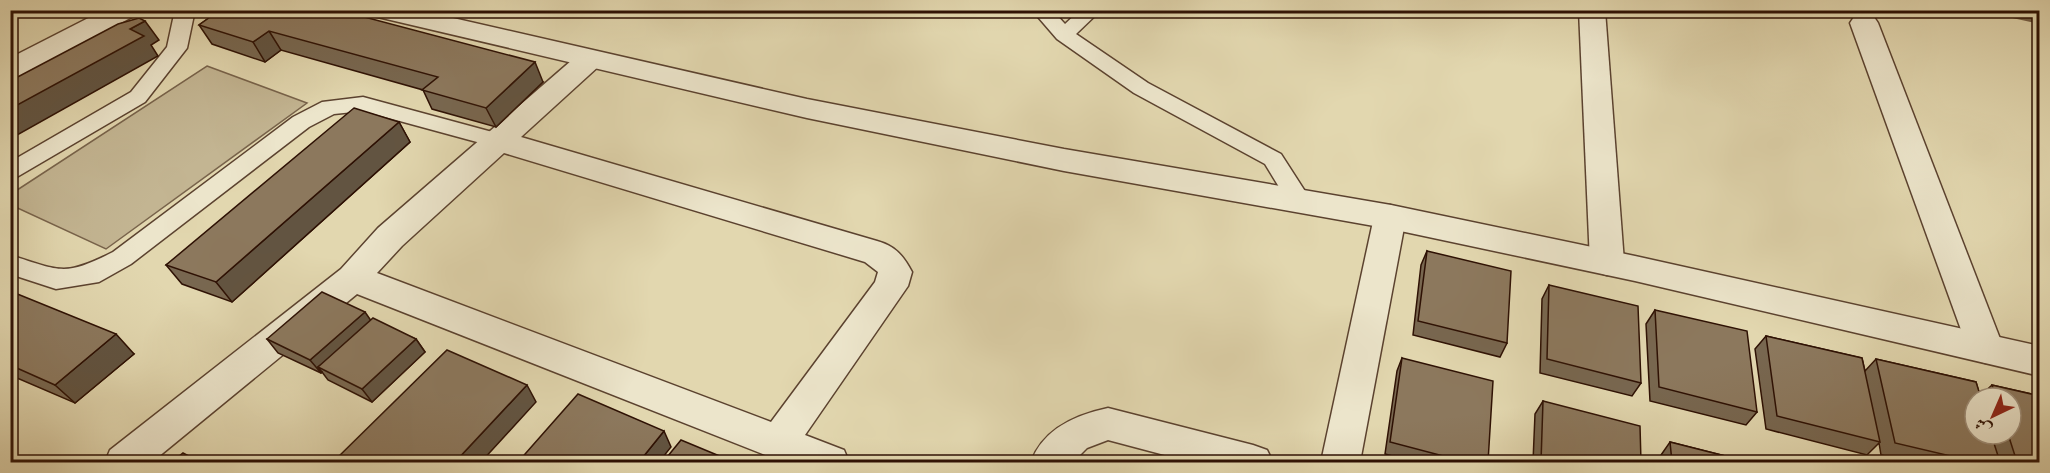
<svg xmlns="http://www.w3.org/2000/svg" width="2050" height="473" font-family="'EB Garamond',Amiri,serif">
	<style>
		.green { fill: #c3b592; stroke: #78634b; stroke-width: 1.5 }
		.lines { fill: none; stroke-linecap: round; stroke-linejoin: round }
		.stream { fill: #756048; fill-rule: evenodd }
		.service-casing { stroke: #5b422f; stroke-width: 3 }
		.minor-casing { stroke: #5b422f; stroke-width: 3 }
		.tertiary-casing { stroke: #5b422f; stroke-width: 3 }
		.service { fill: #ece5cb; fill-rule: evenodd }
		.minor { fill: #ece5cb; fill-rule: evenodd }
		.tertiary { fill: #ece5cb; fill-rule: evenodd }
		.wall { fill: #786750; stroke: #2e1104; stroke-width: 1.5; fill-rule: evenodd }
		.shaded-wall { fill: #625441; stroke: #2e1104; stroke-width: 1.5 }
		.building { fill: #8c785d; stroke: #2e1104; stroke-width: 1.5 }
	</style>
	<rect width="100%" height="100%" fill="#e2d7af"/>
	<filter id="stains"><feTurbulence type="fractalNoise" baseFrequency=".00333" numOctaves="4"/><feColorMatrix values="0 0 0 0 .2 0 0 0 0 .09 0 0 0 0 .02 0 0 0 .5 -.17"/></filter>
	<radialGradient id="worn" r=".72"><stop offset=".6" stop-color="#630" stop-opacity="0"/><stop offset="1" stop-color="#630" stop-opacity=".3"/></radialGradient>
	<polygon class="green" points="207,66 307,103 106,249 11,205 11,194"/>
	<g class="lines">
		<polygon class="stream" points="1976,10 1999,10 2040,18 2040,24"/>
		<defs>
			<g id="service">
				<polygon points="175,10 195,10 187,48 145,102 10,181 10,162 131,92 167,47"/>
				<polygon points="1032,10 1052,10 1065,24 1080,10 1101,10 1076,34 1148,83 1281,154 1310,199 1306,205 1298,207 1290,205 1265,164 1134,93 1057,39"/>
				<path d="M363 97 507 136 510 141 507 146 499 148 363 111 334 114 309 127 131 264 99 282 56 289 10 274V255C61 271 64 277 113 252L293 117 322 102Z"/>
			</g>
			<g id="minor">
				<polygon points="104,10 138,10 134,16 20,76 10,79 10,58"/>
				<polygon points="1579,10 1605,10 1624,262 1619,271 1607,275 1595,271 1590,262"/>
				<polygon points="1864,15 1874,17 1878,23 2004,349 1999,359 1986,363 1973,359 1968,349 1850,23 1854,17"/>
				<path d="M589 51 599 54 603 60 599 66 521 137 877 241C895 246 903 255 912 272L908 286 805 435 844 450 849 462H787L778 460 357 294 152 462H105L110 450 341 269 378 228 579 54ZM504 153 865 262 878 272 875 282 771 422 377 273 402 246Z"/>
				<polygon points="1390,205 1401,209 1406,217 1360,462 1321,462 1374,217 1379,209"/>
				<path d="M1108 408 1253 445 1267 450 1273 462H1191L1108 440 1087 448 1073 462H1031C1043 429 1075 415 1108 408Z"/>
			</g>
			<polygon id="tertiary" points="369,10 418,10 807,99 1064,149 1391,205 1635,256 2040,346 2040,376 1635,281 1391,229 1064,171 807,118 382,18 373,16"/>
		</defs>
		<use href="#service" class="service-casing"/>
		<use href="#minor" class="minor-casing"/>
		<use href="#tertiary" class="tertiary-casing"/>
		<use href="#service" class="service"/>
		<use href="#minor" class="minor"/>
		<use href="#tertiary" class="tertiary"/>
	</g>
	<g class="wall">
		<polygon points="220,10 543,82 496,127 432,109 423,90 281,50 265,62 212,44 199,25"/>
		<polygon points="399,122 410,142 232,302 182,284 166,265"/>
		<polygon points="1427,251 1507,343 1500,357 1413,335 1421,265"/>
		<polygon points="1549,285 1641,383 1632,396 1540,373 1542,299"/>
		<polygon points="10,291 134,354 75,403 10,375"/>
		<polygon points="1655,310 1757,412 1746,425 1650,401 1646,324"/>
		<polygon points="371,320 416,339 425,352 372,402 328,380 322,372 321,373 278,353 267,339"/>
		<path d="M1766 336 1862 358 1865 371 1876 359 1976 382 1980 396 1992 385 2040 396V462H1910L1881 455 1879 443 1867 455 1766 429 1755 349ZM1975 398H2011V434H1975Z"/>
		<polygon points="1402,358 1488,462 1414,462 1385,454 1397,371"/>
		<polygon points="1543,401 1641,462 1533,462 1535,414"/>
		<polygon points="1670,442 1749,462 1661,462 1661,455"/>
	</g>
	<g class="shaded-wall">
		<polygon points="145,21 159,40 151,45 158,56 10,139 10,109 130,29"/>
		<polygon points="269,31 281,50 265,62 253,42"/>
		<polygon points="535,62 543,82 496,127 486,108"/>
		<polygon points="399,122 410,142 232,302 216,282"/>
		<polygon points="365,312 374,325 318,367 322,372 321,373 310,360"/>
		<polygon points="116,334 134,354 75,403 55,385"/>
		<polygon points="416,339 425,352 372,402 362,389"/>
		<polygon points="527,385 536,402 481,462 455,462"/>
		<polygon points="664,431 671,447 659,462 639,462"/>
	</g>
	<g class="building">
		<polygon points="220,10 338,10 535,62 486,108 422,90 438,77 269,31 253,42 199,25"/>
		<polygon points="139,18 145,21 130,29 144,36 10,109 10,81 118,24"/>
		<polygon points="354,108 399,122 216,282 166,265"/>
		<polygon points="1427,251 1511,271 1507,343 1418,321"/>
		<polygon points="1549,285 1638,306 1641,383 1547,359"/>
		<polygon points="10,291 116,334 55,385 10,365"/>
		<polygon points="322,292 365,312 310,360 267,339"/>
		<polygon points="1655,310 1747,331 1757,412 1659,387"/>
		<polygon points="373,318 416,339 362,389 318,367"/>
		<polygon points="1766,336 1862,358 1880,442 1777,416"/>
		<polygon points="447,350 527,385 455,462 333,462"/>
		<polygon points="1402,358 1493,381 1488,462 1466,462 1390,442"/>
		<polygon points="1876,359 1976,382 1981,398 1975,398 1975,434 1991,434 2000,462 1976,462 1895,443"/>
		<polygon points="1992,385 2040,396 2040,462 2017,462 2008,434 2011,434 2011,398 1996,398"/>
		<polygon points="578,394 664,431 639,462 518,462"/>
		<polygon points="1543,401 1640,426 1641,462 1541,462"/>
		<polygon points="681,440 734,462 663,462"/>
		<polygon points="1670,442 1749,462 1672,462"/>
		<polygon points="183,453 200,462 172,462"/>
	</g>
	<rect width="2050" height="473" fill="none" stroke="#e2d7af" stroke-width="36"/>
	<rect x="12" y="12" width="2026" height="449" fill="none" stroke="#2e1104" stroke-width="3"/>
	<rect x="18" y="18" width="2014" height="437" fill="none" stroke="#2e1104" stroke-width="1.5"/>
	<g transform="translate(1993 416) rotate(224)"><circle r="28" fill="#ece5cb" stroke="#a0907b" stroke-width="1.5"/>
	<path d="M0-4.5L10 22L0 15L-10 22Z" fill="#8f2418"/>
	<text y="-9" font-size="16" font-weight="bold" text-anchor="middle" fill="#2e1104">ش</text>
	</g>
	<rect width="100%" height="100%" filter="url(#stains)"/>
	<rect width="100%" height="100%" fill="url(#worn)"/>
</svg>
